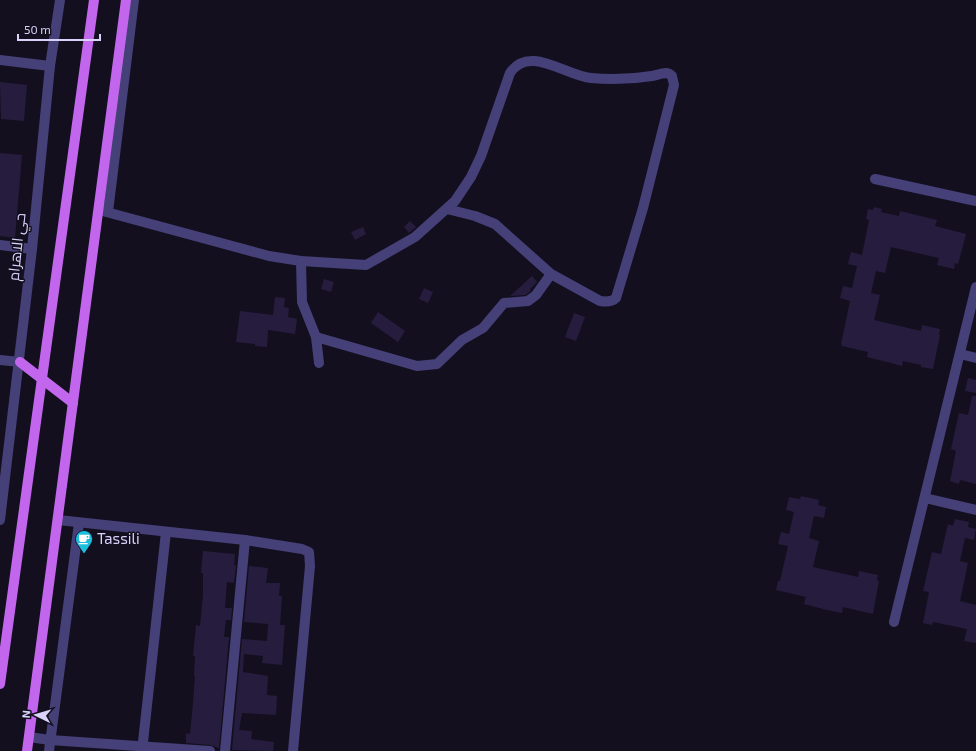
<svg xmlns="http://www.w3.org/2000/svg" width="976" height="751" font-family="'Exo 2',Cairo,sans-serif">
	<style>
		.building { fill: #261d3e }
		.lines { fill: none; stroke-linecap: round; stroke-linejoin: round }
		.minor { stroke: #454078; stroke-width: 10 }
		.primary { stroke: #c267ed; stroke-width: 10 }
		.labels { text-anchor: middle; stroke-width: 3; stroke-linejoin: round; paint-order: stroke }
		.street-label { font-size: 15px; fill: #d9d2fa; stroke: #130f1f }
		.poi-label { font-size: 15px; fill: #d9d2fa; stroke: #130f1f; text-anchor: start }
	</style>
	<rect width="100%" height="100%" fill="#130f1f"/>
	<g class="building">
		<polygon points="0,82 27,85 24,121 1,119"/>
		<polygon points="0,153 22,155 15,238 0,236"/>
		<polygon points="874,207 882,209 881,212 899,216 900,211 937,220 935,226 966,234 958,264 955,263 954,269 937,265 939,258 891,247 885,273 876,271 871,293 880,295 874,320 921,331 922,325 940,329 939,335 940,335 933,369 921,367 921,365 903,361 902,366 891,363 867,357 868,352 842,346 841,344 850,301 840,298 843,286 852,288 857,266 848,264 851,252 862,255 869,220 866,219 868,209 873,210"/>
		<polygon points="410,221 416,227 409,233 404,227"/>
		<polygon points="363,227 366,234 355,240 351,232"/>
		<polygon points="532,276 537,282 530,289 531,290 526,295 510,296"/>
		<polygon points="324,279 334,282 331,292 321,289"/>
		<polygon points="424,288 433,292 428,303 419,299"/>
		<polygon points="275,297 285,298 284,307 289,308 288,317 297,319 295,334 268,330 267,347 255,346 255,344 236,342 240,311 273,315"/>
		<polygon points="378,312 405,331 398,342 371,323"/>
		<polygon points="574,313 585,317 576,341 565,337"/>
		<polygon points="968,378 976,380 976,393 965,391"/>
		<polygon points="972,396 976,396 976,484 960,480 959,484 950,481 956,451 951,449 959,413 968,415"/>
		<polygon points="801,496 819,500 818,505 826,507 824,518 814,516 809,538 819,541 813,567 858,577 859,571 878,575 877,580 879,581 873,614 843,607 842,613 827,610 804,604 806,597 776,590 778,581 780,581 788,546 778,544 781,532 789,534 794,512 786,510 789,497 800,499"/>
		<polygon points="955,519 969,522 968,527 976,529 974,540 965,538 960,561 968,563 960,601 976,605 976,643 964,641 967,629 933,622 932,625 923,623 929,592 923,591 932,552 941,554 948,524 953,526"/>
		<polygon points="203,551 235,554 234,565 236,565 234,583 227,582 225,608 232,608 231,620 226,620 224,637 229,637 219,748 210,745 186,743 186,733 190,734 193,703 195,676 194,676 195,656 193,656 196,625 200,626 203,595 203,573 201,573"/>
		<polygon points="249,566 268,568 266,583 280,583 279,596 282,596 280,625 285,625 282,665 262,663 263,656 244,654 243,672 268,676 267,695 277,696 276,715 242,713 239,730 252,731 251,739 274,742 273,751 232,750 242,639 267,641 268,624 244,622"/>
	</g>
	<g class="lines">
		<g class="minor">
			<polyline points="0,60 50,66"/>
			<polyline points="875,179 976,201"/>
			<path d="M99 210 269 256 301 261 366 265 415 237 455 201 471 177 481 156 510 73C529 44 566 76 591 78 611 80 633 79 652 76 659 75 667 70 672 76L674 85 643 208 616 298C612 302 606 302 600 301L551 274 495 224 475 216 447 209"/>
			<polyline points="108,212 134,0"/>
			<polyline points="0,245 32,249"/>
			<polyline points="301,261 302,302 316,337 319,363"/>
			<polyline points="316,337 417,366 437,364 462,340 483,328 504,303 528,301 536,295 551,274"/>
			<polyline points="960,354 976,358"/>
			<polyline points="0,360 20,362"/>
			<polyline points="925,498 976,510"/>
			<polyline points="0,520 32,249 50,66 60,0"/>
			<polyline points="58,520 245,540 302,549 309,552 310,566 293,751"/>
			<polyline points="894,622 976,287"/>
			<polyline points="29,737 50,740 210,751"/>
			<polyline points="49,751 79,523"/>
			<polyline points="142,751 166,532"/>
			<polyline points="225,751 245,540"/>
		</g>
		<g class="primary">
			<polyline points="20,362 73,403"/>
			<polyline points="0,684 94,0"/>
			<polyline points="27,751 126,0"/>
		</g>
	</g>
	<defs>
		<symbol id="cafe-pin" viewBox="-11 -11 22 30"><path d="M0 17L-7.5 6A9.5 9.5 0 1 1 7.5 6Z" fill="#1bbfdd" stroke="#130f1f"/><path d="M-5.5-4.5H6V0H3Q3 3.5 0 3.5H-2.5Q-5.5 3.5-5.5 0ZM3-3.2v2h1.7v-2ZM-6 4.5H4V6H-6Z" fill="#fff"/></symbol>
	</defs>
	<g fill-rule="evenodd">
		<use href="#cafe-pin" x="74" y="529" width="20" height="27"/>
	</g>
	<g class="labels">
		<g class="street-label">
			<text transform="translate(17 247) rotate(-84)" y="5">حي الاهرام</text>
		</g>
		<g class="poi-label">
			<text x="97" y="544">Tassili</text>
		</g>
	</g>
	<g transform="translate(36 715) rotate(275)" stroke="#130f1f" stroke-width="3" paint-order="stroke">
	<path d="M0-3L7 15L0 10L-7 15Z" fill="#d9d2fa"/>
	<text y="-6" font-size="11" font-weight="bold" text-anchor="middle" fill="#d9d2fa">N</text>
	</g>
	<path d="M18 34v6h82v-6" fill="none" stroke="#d9d2fa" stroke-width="2"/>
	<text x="24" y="34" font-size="12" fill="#d9d2fa" stroke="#130f1f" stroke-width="3" paint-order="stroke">50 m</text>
</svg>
